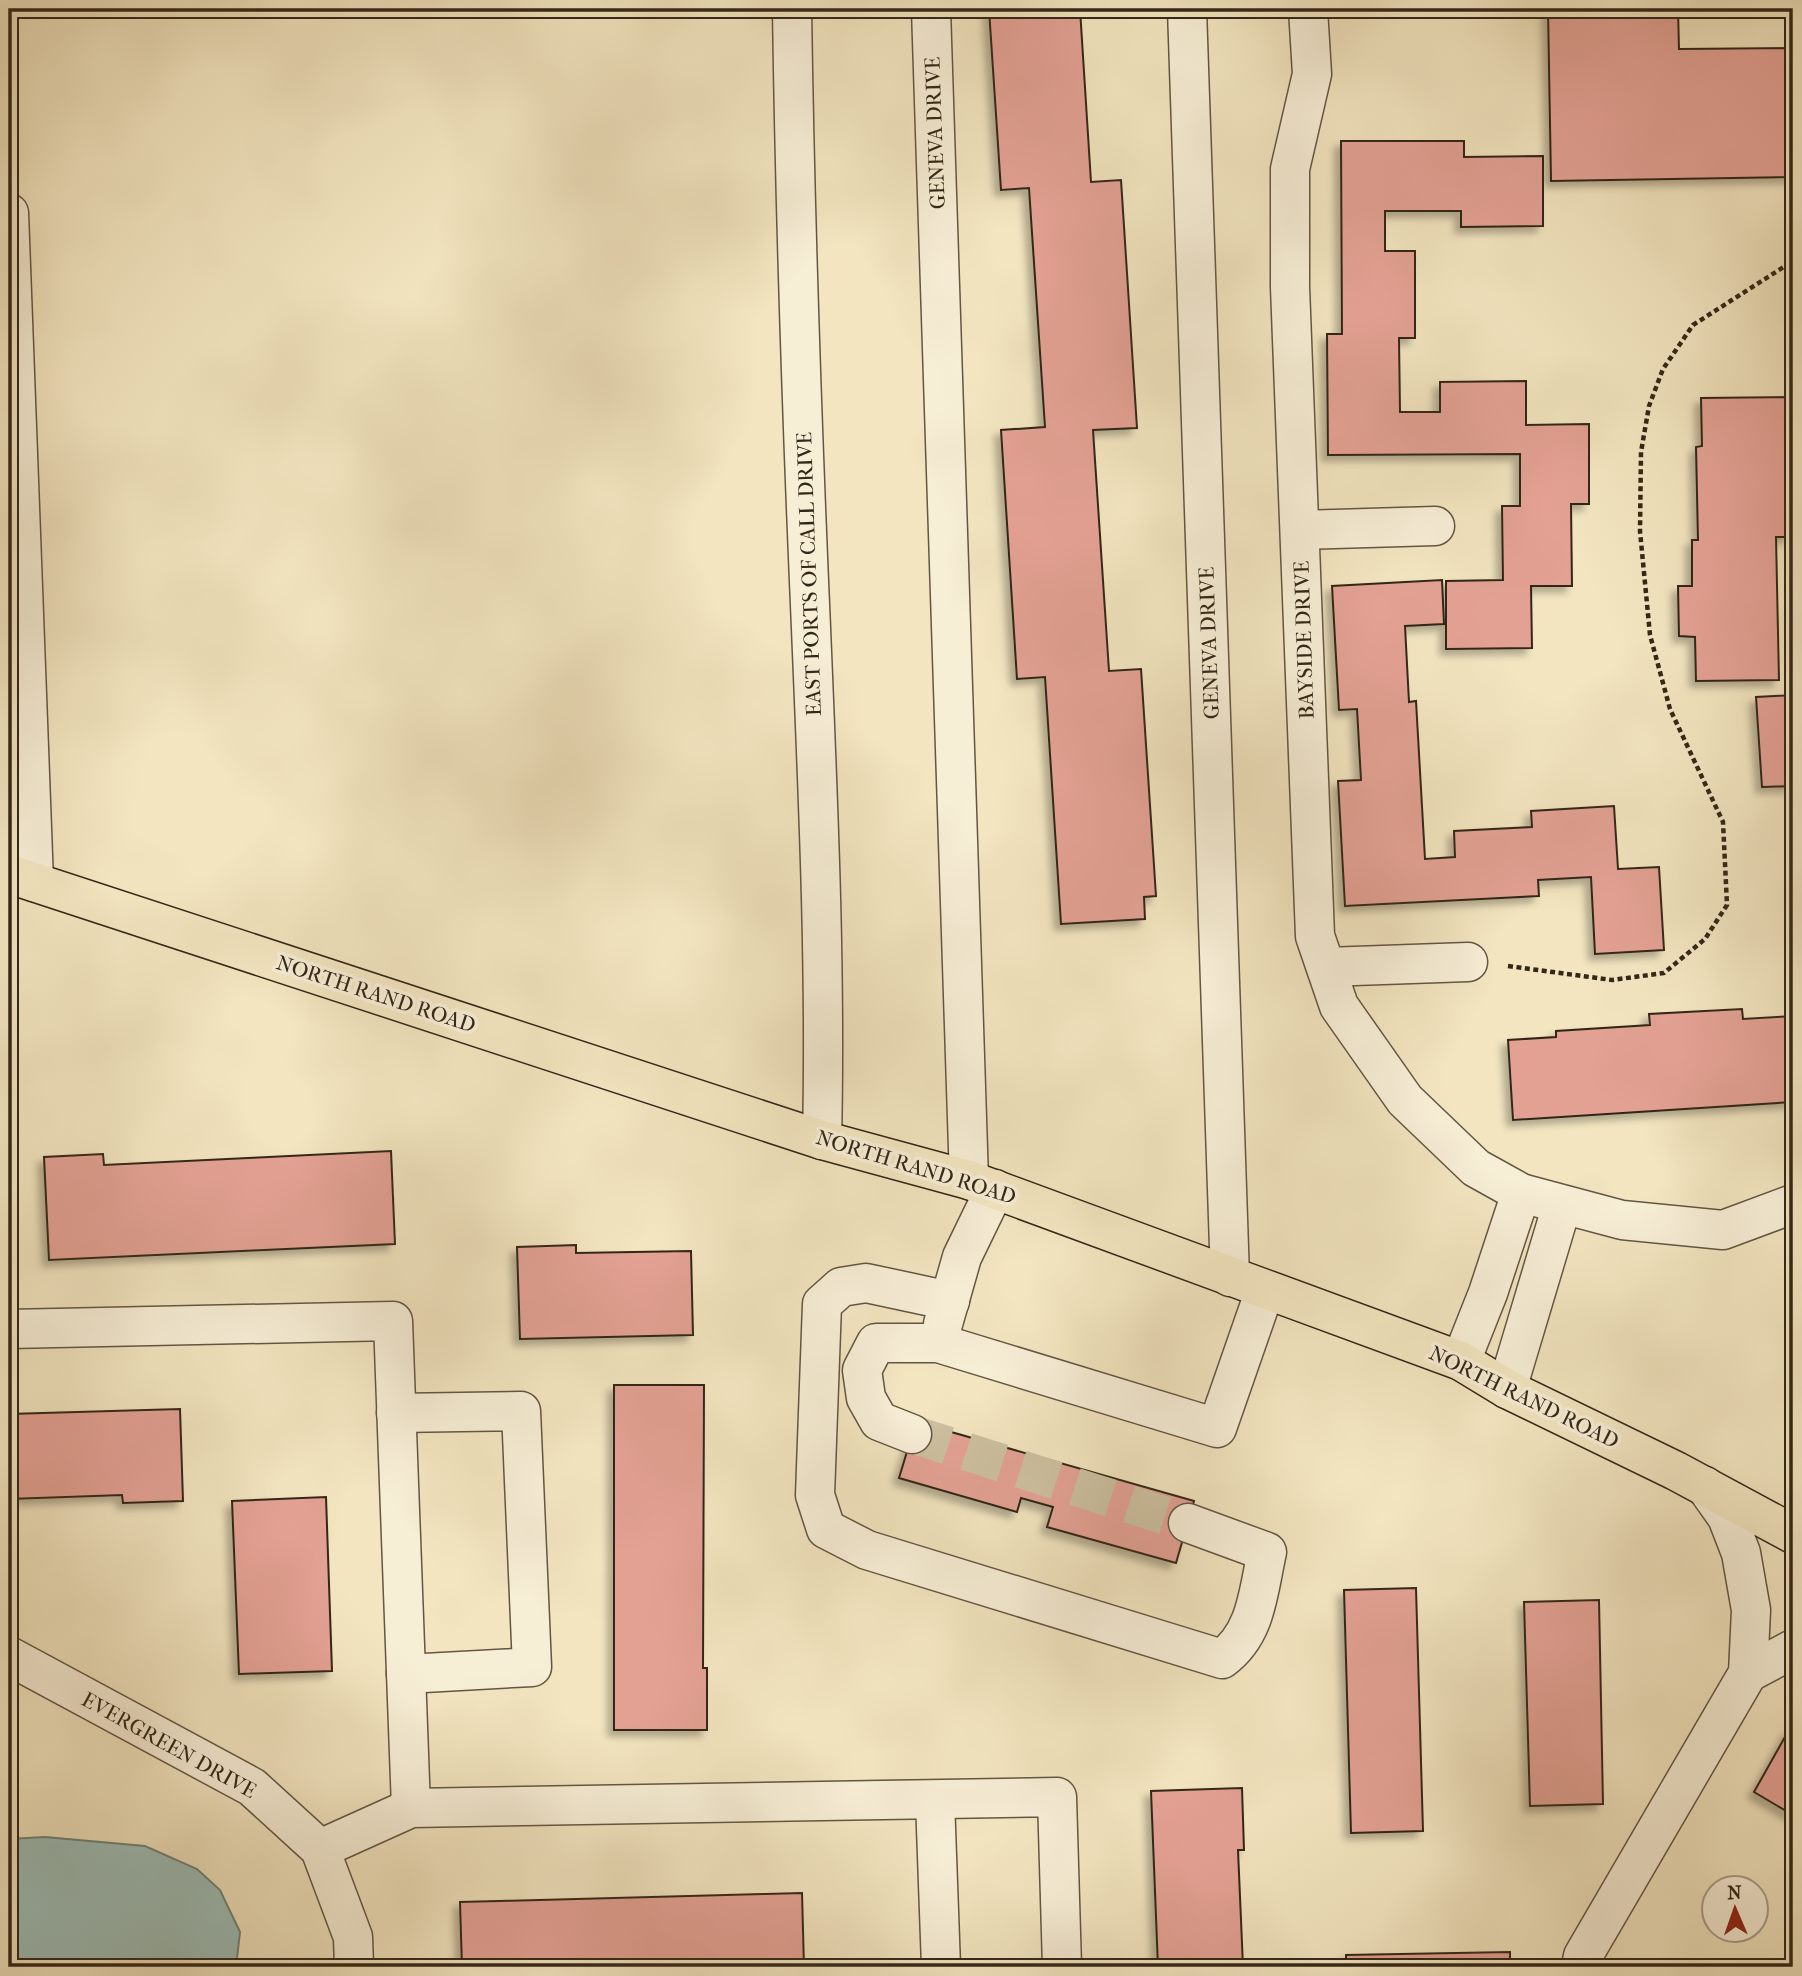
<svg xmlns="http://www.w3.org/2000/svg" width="1802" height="1976" font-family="'IM FELL French Canon',serif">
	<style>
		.water { fill: #9cbeb8; stroke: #728278; stroke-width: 2 }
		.building { fill: #e3a194; stroke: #332719; stroke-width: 2; filter: url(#shadow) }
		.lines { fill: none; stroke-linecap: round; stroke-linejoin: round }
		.minor-tunnel { stroke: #ccbf9f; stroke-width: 38; stroke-dasharray: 38 19; stroke-linecap: butt }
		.minor-casing { stroke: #635643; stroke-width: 41 }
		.major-casing { stroke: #332719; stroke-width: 41 }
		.path { stroke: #332719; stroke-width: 4.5; stroke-dasharray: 5 3.5; stroke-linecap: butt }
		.minor { stroke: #f7eed6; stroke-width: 38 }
		.major { stroke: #f2e5c0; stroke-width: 38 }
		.labels { text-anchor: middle; stroke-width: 7; stroke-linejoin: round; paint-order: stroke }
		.street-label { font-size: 21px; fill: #332719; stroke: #f7eed6 }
	</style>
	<defs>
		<filter id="shadow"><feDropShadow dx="-6" dy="6" stdDeviation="3.5" flood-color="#0004"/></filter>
	</defs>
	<rect width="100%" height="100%" fill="#f2e5c0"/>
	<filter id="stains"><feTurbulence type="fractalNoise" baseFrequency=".00286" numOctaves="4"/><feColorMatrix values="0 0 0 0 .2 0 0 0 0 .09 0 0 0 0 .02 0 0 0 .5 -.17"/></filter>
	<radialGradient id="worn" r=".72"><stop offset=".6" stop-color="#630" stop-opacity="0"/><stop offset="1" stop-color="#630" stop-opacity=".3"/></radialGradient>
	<polygon class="water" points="45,1837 145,1846 197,1869 220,1890 240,1932 236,1967 148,1967 140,1961 9,1961 9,1839"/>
	<g class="building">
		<polygon points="989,9 1080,9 1091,182 1121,180 1137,428 1093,430 1109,671 1141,669 1156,896 1144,897 1145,919 1061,924 1045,677 1017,679 1001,430 1045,427 1029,188 1001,190"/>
		<polygon points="1548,9 1678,9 1679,49 1793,48 1793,177 1551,181"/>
		<polygon points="1341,141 1464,141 1464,157 1543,156 1543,226 1461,227 1461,211 1385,211 1385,251 1415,251 1415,338 1399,338 1400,412 1440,412 1440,382 1526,381 1526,425 1589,424 1589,504 1571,504 1572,586 1531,586 1532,648 1446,649 1446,581 1503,580 1502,506 1520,506 1520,454 1328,455 1327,334 1342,334"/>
		<polygon points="1793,397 1793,418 1785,418 1791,537 1776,537 1779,680 1696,681 1695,637 1679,636 1678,586 1692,586 1692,540 1698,540 1696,447 1702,446 1701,398"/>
		<polygon points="1442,580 1444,624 1405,626 1409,702 1416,701 1425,859 1455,857 1454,831 1532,827 1531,811 1614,806 1618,869 1659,867 1664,950 1595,954 1591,877 1538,880 1539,896 1345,906 1338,781 1361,780 1357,709 1339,710 1332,586"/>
		<polygon points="1793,695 1793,786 1762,787 1756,697"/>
		<polygon points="1742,1009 1743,1019 1793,1016 1793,1102 1513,1120 1508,1040 1556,1037 1556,1031 1650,1025 1649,1014"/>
		<polygon points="391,1151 395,1244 49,1260 44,1157 103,1154 104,1165"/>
		<polygon points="576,1245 576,1253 691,1251 693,1335 520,1339 517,1247"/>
		<polygon points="614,1385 704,1385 703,1668 707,1668 707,1730 614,1730"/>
		<polygon points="180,1409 183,1501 123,1503 122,1495 9,1499 9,1414"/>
		<polygon points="916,1422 1194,1501 1176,1563 1047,1527 1053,1507 1021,1498 1017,1512 899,1478"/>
		<polygon points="326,1497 332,1671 239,1674 232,1501"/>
		<polygon points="1416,1588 1423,1831 1351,1833 1344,1590"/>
		<polygon points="1599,1600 1603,1804 1530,1806 1524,1602"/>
		<polygon points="1790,1728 1793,1730 1793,1815 1754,1792"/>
		<polygon points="1242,1788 1244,1850 1238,1850 1243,1967 1158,1967 1151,1791"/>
		<polygon points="802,1893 804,1967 462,1967 460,1902"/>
		<polygon points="1510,1952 1510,1967 1346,1967 1346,1955"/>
	</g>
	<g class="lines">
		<polyline class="minor-tunnel" points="912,1434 1188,1523"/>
		<defs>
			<g id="minor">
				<path d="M792 9C795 215 802 422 811 628 818 798 826 969 822 1140"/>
				<polyline points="931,9 969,1180"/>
				<polyline points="1187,9 1230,1277"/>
				<polyline points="1308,9 1312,74 1290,169 1290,287 1315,936 1339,1006 1405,1100 1476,1168 1521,1193 1622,1220 1723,1230 1793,1204"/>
				<polyline points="9,213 34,882"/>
				<polyline points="1300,530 1435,526"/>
				<polyline points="1326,967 1468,962"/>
				<path d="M950 1301 866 1283 841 1287 822 1304 815 1495 826 1529 867 1550 1222 1659C1257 1633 1258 1592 1267 1552L1188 1523"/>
				<polyline points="943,1324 962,1257 995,1189"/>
				<polyline points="9,1329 393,1321 411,1808"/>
				<polyline points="1461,1361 1488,1293 1521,1193"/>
				<polyline points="1507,1389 1562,1205"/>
				<polyline points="396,1413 521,1411 532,1667 406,1674"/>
				<polyline points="912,1434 879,1421 866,1398 862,1370 876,1343 938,1343 1217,1428 1265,1290"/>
				<polyline points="9,1656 252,1787 320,1849 353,1937 354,1967"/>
				<polyline points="1748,1673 1793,1649"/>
				<polyline points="935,1800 941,1967"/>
				<polyline points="320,1849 411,1808 1057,1797 1062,1967"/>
				<polyline points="1581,1967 1583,1956 1748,1673 1751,1610 1741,1553 1727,1517 1705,1486"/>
			</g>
			<polyline id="major" points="9,874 822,1140 969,1180 1461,1361 1507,1389 1676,1471 1793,1534"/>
		</defs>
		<use href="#minor" class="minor-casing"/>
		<use href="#major" class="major-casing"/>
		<polyline class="path" points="1508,966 1612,980 1664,973 1705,939 1727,905 1723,822 1670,709 1650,635 1640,531 1641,452 1649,406 1663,369 1693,325 1793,261"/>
		<use href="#minor" class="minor"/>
		<use href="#major" class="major"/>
	</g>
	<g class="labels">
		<g class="street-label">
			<text transform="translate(935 133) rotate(-92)" y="7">GENEVA DRIVE</text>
			<text transform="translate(809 574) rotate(-92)" y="7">EAST PORTS OF CALL DRIVE</text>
			<text transform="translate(1304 640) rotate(-92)" y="7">BAYSIDE DRIVE</text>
			<text transform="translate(1209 643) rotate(-92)" y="7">GENEVA DRIVE</text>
			<text transform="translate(376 994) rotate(18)" y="7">NORTH RAND ROAD</text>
			<text transform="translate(916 1167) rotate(17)" y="7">NORTH RAND ROAD</text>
			<text transform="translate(1524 1397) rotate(26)" y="7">NORTH RAND ROAD</text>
			<text transform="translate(169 1745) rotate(29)" y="7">EVERGREEN DRIVE</text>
		</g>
	</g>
	<rect width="1802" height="1976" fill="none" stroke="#f2e5c0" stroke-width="35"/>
	<rect x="10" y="10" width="1781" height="1955" fill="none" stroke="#332719" stroke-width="3.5"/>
	<rect x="18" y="18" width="1767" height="1941" fill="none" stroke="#332719" stroke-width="2"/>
	<g transform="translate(1735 1909) rotate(358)"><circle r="33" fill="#f7eed6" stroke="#a99e8a" stroke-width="2"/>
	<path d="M0-5L12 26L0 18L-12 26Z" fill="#8f2418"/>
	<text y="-10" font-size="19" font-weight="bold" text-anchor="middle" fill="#332719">N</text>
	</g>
	<rect width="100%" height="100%" filter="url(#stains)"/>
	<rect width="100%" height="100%" fill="url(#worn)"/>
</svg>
